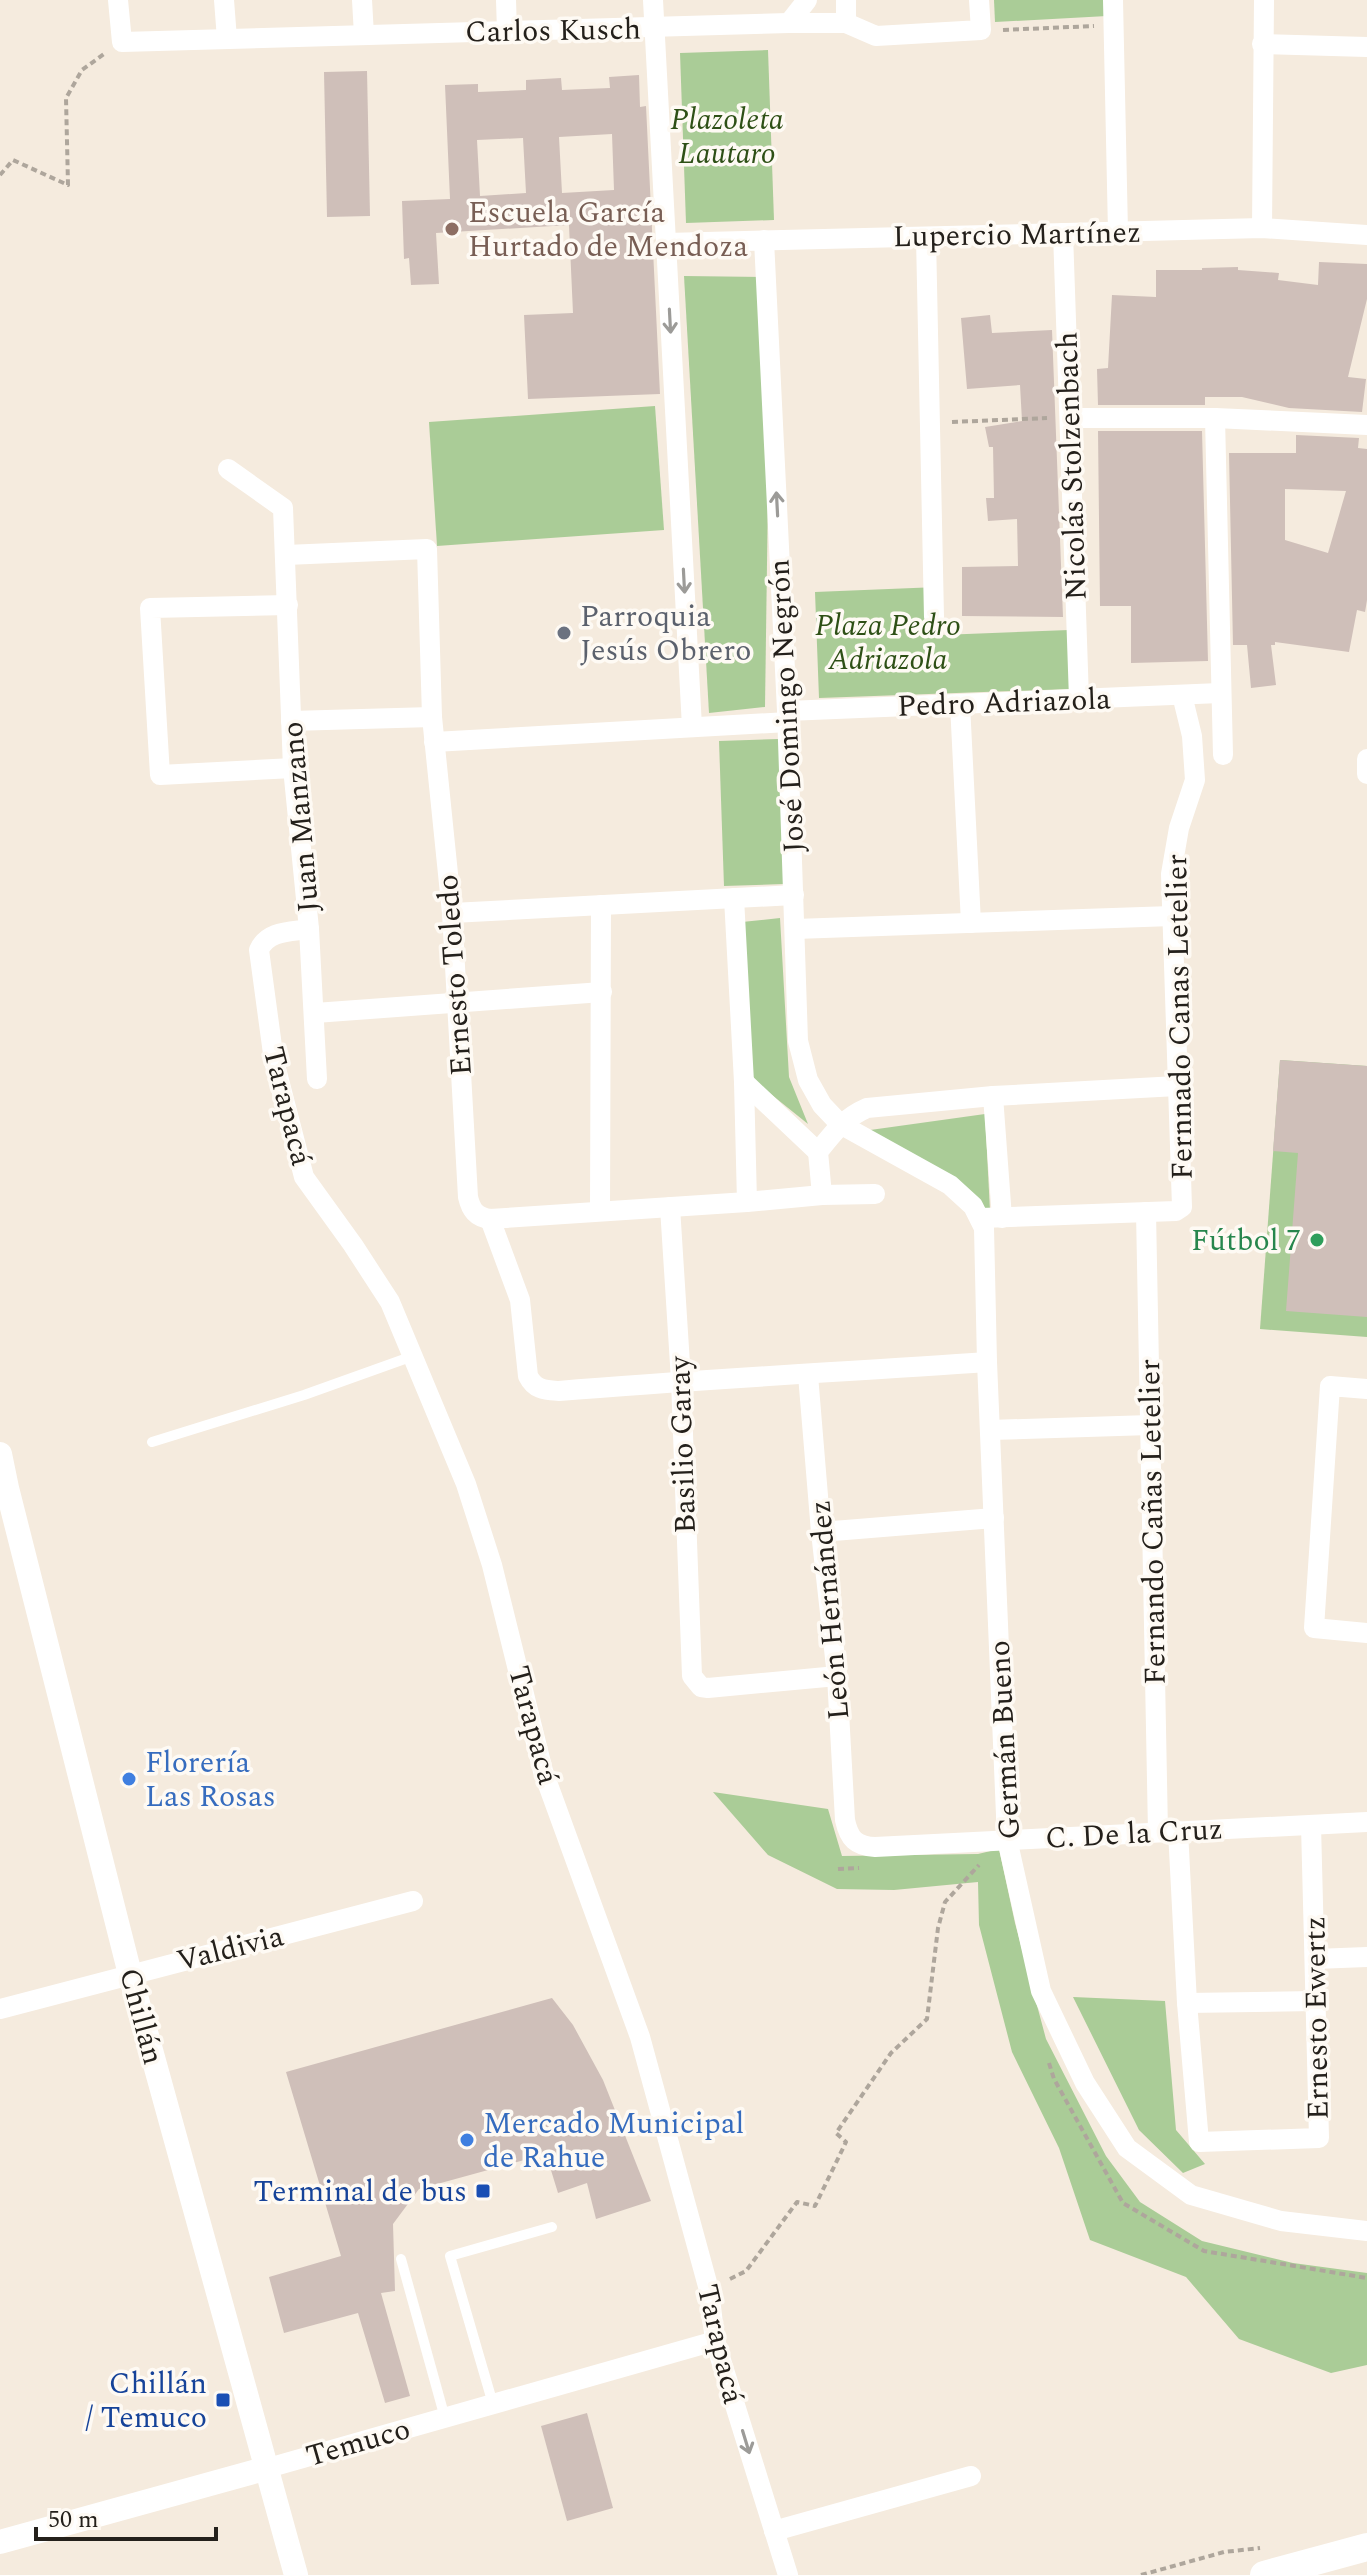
<svg xmlns="http://www.w3.org/2000/svg" width="1367" height="2575" font-family="Spectral,serif">
	<style>
		.green { fill: #aacc97 }
		.building { fill: #cfbfb9; fill-rule: evenodd }
		.lines { fill: none; stroke-linecap: round; stroke-linejoin: round }
		.path { stroke: #aea69c; stroke-width: 4; stroke-dasharray: 6 4; stroke-linecap: butt }
		.service { stroke: #fff; stroke-width: 10 }
		.minor { stroke: #fff; stroke-width: 20 }
		.tertiary { stroke: #fff; stroke-width: 24 }
		.secondary { stroke: #fff; stroke-width: 28 }
		.oneway { stroke: #9c9b98 }
		.education-dot { fill: #8d6e63; stroke: #fefaf4; stroke-width: 3 }
		.worship-dot { fill: #6b7280; stroke: #fefaf4; stroke-width: 3 }
		.leisure-dot { fill: #2e9e5b; stroke: #fefaf4; stroke-width: 3 }
		.shop-dot { fill: #3f7fe0; stroke: #fefaf4; stroke-width: 3 }
		.transit-dot { fill: #1a4fb4; stroke: #fefaf4; stroke-width: 3 }
		.labels { text-anchor: middle; stroke-width: 7; stroke-linejoin: round; paint-order: stroke }
		.street-label { font-size: 30px; fill: #24201b; stroke: #fefaf4 }
		.park-label { font-size: 30px; font-style: italic; fill: #2e5016; stroke: #fefaf4 }
		.education-label { font-size: 30px; fill: #785e54; stroke: #fefaf4; text-anchor: start }
		.worship-label { font-size: 30px; fill: #5b616d; stroke: #fefaf4; text-anchor: start }
		.leisure-label { font-size: 30px; fill: #27864d; stroke: #fefaf4; text-anchor: end }
		.shop-label { font-size: 30px; fill: #366cbe; stroke: #fefaf4; text-anchor: start }
		.transit-label { font-size: 30px; fill: #164399; stroke: #fefaf4; text-anchor: end }
	</style>
	<rect width="100%" height="100%" fill="#f5ebde"/>
	<g class="green">
		<polygon points="994,0 1106,0 1107,16 995,22"/>
		<polygon points="768,50 774,220 686,223 680,53"/>
		<polygon points="684,276 771,277 765,707 709,713"/>
		<polygon points="655,406 664,530 437,546 429,422"/>
		<polygon points="939,581 941,635 1069,630 1070,689 819,698 815,592 938,587"/>
		<polygon points="779,739 784,884 724,886 719,741"/>
		<polygon points="780,918 789,1077 808,1124 751,1078 742,922"/>
		<polygon points="1280,1060 1367,1066 1367,1337 1260,1329"/>
		<polygon points="985,1114 990,1211 863,1131"/>
		<polygon points="713,1792 828,1809 842,1856 978,1854 999,1849 1015,1923 1046,2039 1106,2156 1140,2202 1202,2241 1293,2263 1367,2273 1367,2365 1331,2373 1239,2339 1186,2277 1090,2240 1059,2148 1012,2052 979,1925 978,1882 894,1890 837,1889 768,1855"/>
		<polygon points="1073,1997 1165,2001 1176,2130 1205,2164 1183,2173 1139,2130"/>
	</g>
	<g class="building">
		<polygon points="367,71 370,216 327,217 324,72"/>
		<path d="M639 75 640 107 646 106 660 394 528 399 524 315 573 313 569 225 436 233 439 284 411 285 409 258 404 259 402 201 450 199 445 85 478 84V92L526 90V80L561 78 562 90 610 88 609 77ZM612 134 614 190 562 193 559 137ZM523 138 526 193 480 196 477 140Z"/>
		<polygon points="1319,262 1367,264 1367,299 1348,377 1366,379 1362,412 1289,408 1242,397 1205,397 1205,405 1098,405 1097,369 1108,368 1112,295 1156,297 1156,270 1202,270 1202,268 1238,267 1238,270 1279,273 1278,280 1318,285"/>
		<polygon points="990,315 992,333 1052,330 1063,617 962,616 962,567 1018,566 1017,519 988,521 986,498 994,498 993,447 989,447 985,427 1022,421 1020,385 967,389 961,318"/>
		<polygon points="1098,431 1202,431 1208,661 1131,663 1131,606 1100,606"/>
		<path d="M1296 435 1359 438 1358 448 1367 449V600L1365 612 1357 610 1349 652 1275 642V645H1271L1276 685 1251 688 1247 645H1233L1229 453H1296ZM1285 489 1346 491 1328 553 1285 540Z"/>
		<polygon points="1280,1060 1367,1066 1367,1317 1286,1311 1298,1153 1273,1151"/>
		<polygon points="552,1998 573,2025 603,2080 651,2201 596,2219 587,2183 558,2193 546,2154 419,2189 393,2224 395,2291 381,2293 410,2396 385,2403 358,2313 284,2333 269,2277 341,2256 286,2072"/>
		<polygon points="587,2413 613,2508 567,2521 541,2426"/>
	</g>
	<g class="lines">
		<g class="path">
			<polyline points="1003,30 1094,26"/>
			<polyline points="0,175 13,160 68,185 66,98 82,70 104,54"/>
			<polyline points="952,422 1047,418"/>
			<polyline points="838,1869 859,1868"/>
			<polyline points="1049,2063 1054,2079 1123,2203 1204,2251 1367,2278"/>
			<polyline points="730,2279 746,2271 797,2202 815,2206 846,2142 836,2133 891,2053 927,2019 938,1928 945,1902 979,1865"/>
			<polyline points="1141,2575 1224,2552 1260,2548"/>
		</g>
		<g class="service">
			<polyline points="152,1442 304,1395 413,1356"/>
			<polyline points="401,2259 445,2418"/>
			<polyline points="493,2404 450,2256 552,2227"/>
		</g>
		<g class="minor">
			<polyline points="118,0 122,42 789,23 846,23 876,36 981,30 979,0"/>
			<polyline points="224,0 227,39"/>
			<polyline points="362,0 364,35"/>
			<polyline points="506,0 507,31"/>
			<polyline points="653,0 692,727"/>
			<polyline points="846,0 846,23"/>
			<polyline points="1113,0 1118,232"/>
			<polyline points="789,23 807,0"/>
			<polyline points="1262,44 1367,47"/>
			<polyline points="1262,228 1264,0"/>
			<polyline points="1063,233 1079,699"/>
			<polyline points="926,237 934,617"/>
			<polyline points="764,240 787,711 798,1041 808,1080 822,1105 840,1124 950,1185 973,1206 984,1228 987,1362 1007,1839 1041,1991 1085,2083 1127,2148 1191,2195 1281,2221 1367,2231"/>
			<polyline points="666,243 1262,228 1367,235"/>
			<polyline points="1070,418 1215,418 1367,425"/>
			<polyline points="1215,418 1223,755"/>
			<polyline points="228,469 283,508 293,768 309,929 317,1079"/>
			<path d="M286 555 427 549 432 717 452 913 468 1197C471 1210 476 1217 490 1219L747 1202 822 1195 875 1194"/>
			<polyline points="288,605 150,608 160,775 293,768"/>
			<polyline points="960,704 971,923"/>
			<polyline points="787,711 1220,693"/>
			<polyline points="291,721 432,717"/>
			<polyline points="434,742 788,722"/>
			<polyline points="1367,759 1367,774"/>
			<polyline points="734,898 744,1082 747,1202"/>
			<polyline points="452,913 794,895"/>
			<path d="M309 929C291 932 268 930 259 950L274 1061 304 1177 353 1245 390 1302 466 1484 492 1565 543 1771 640 2037 709 2290 715 2341 788 2575"/>
			<polyline points="795,929 1172,916"/>
			<polyline points="315,1013 602,992"/>
			<polyline points="744,1082 818,1152"/>
			<polyline points="993,1096 1002,1218"/>
			<path d="M822 1195 818 1152C833 1133 844 1118 867 1108L993 1096 1177 1086"/>
			<polyline points="670,1207 681,1380 692,1676 701,1687 708,1688 837,1676"/>
			<polyline points="600,1211 601,905"/>
			<polyline points="1146,1212 1158,1832"/>
			<polyline points="981,1218 1176,1211 1182,1207 1171,874 1179,828 1195,780 1192,736 1182,695"/>
			<path d="M490 1219 520 1300 528 1376C535 1390 545 1390 559 1391 702 1379 844 1372 987 1362"/>
			<path d="M808 1375 821 1532 837 1676 845 1820C849 1839 856 1846 875 1847L1367 1822"/>
			<polyline points="1367,1389 1330,1386 1314,1628 1367,1633"/>
			<polyline points="990,1430 1150,1425"/>
			<polyline points="821,1532 994,1518"/>
			<polyline points="1178,1831 1187,2003 1199,2142 1319,2138 1311,1825"/>
			<polyline points="1315,1959 1367,1957"/>
			<polyline points="1187,2003 1315,2001"/>
			<polyline points="0,2009 413,1901"/>
			<polyline points="268,2468 715,2341"/>
			<polyline points="774,2531 971,2476"/>
		</g>
		<g class="tertiary">
			<polyline points="0,1454 7,1488 130,1974 296,2575"/>
			<polyline points="0,2542 268,2468"/>
		</g>
		<polyline class="secondary" points="1264,2575 1367,2547"/>
	</g>
	<defs><path id="oneway-shaft" d="M-6 0H5M1.5-3L5.5 0L1.5 3" fill="none" stroke-width="1.6" stroke-linecap="round" stroke-linejoin="round" transform="scale(2)"/></defs>
	<g class="oneway">
		<use href="#oneway-shaft" transform="translate(670 321) rotate(87)"/>
		<use href="#oneway-shaft" transform="translate(777 504) rotate(-93)"/>
		<use href="#oneway-shaft" transform="translate(684 581) rotate(87)"/>
		<use href="#oneway-shaft" transform="translate(746 2442) rotate(73)"/>
	</g>
	<circle class="education-dot" cx="452" cy="229" r="8"/>
	<circle class="worship-dot" cx="564" cy="633" r="8"/>
	<circle class="leisure-dot" cx="1317" cy="1240" r="8"/>
	<g class="shop-dot">
		<circle cx="129" cy="1779" r="8"/>
		<circle cx="467" cy="2140" r="8"/>
	</g>
	<g class="transit-dot">
		<rect x="475" y="2183" width="16" height="16" rx="4"/>
		<rect x="215" y="2392" width="16" height="16" rx="4"/>
	</g>
	<g class="labels">
		<g class="street-label">
			<text transform="translate(553 30) rotate(-1)" y="10">Carlos Kusch</text>
			<text transform="translate(1017 234) rotate(-1)" y="10">Lupercio Martínez</text>
			<text transform="translate(1071 466) rotate(-92)" y="10">Nicolás Stolzenbach</text>
			<text transform="translate(1004 702) rotate(-2)" y="10">Pedro Adriazola</text>
			<text transform="translate(786 706) rotate(-93)" y="10">José Domingo Negrón</text>
			<text transform="translate(300 817) rotate(-95)" y="10">Juan Manzano</text>
			<text transform="translate(454 975) rotate(-94)" y="10">Ernesto Toledo</text>
			<text transform="translate(1179 1017) rotate(-91)" y="10">Fernnado Canas Letelier</text>
			<text transform="translate(288 1106) rotate(76)" y="10">Tarapacá</text>
			<text transform="translate(682 1445) rotate(-92)" y="10">Basilio Garay</text>
			<text transform="translate(1152 1522) rotate(-91)" y="10">Fernando Cañas Letelier</text>
			<text transform="translate(829 1610) rotate(-95)" y="10">León Hernández</text>
			<text transform="translate(534 1725) rotate(75)" y="10">Tarapacá</text>
			<text transform="translate(1004 1740) rotate(-93)" y="10">Germán Bueno</text>
			<text transform="translate(1134 1833) rotate(-3)" y="10">C. De la Cruz</text>
			<text transform="translate(230 1948) rotate(-14)" y="10">Valdivia</text>
			<text transform="translate(142 2016) rotate(75)" y="10">Chillán</text>
			<text transform="translate(1316 2018) rotate(-91)" y="10">Ernesto Ewertz</text>
			<text transform="translate(721 2344) rotate(77)" y="10">Tarapacá</text>
			<text transform="translate(358 2442) rotate(-16)" y="10">Temuco</text>
		</g>
		<g class="park-label">
			<text x="727" y="129">Plazoleta<tspan x="727" dy="34">Lautaro</tspan></text>
			<text x="888" y="635">Plaza Pedro<tspan x="888" dy="34">Adriazola</tspan></text>
		</g>
		<g class="education-label">
			<text x="468" y="222">Escuela García<tspan x="468" dy="34">Hurtado de Mendoza</tspan></text>
		</g>
		<g class="worship-label">
			<text x="580" y="626">Parroquia<tspan x="580" dy="34">Jesús Obrero</tspan></text>
		</g>
		<g class="leisure-label">
			<text x="1301" y="1250">Fútbol 7</text>
		</g>
		<g class="shop-label">
			<text x="145" y="1772">Florería<tspan x="145" dy="34">Las Rosas</tspan></text>
			<text x="483" y="2133">Mercado Municipal<tspan x="483" dy="34">de Rahue</tspan></text>
		</g>
		<g class="transit-label">
			<text x="467" y="2201">Terminal de bus</text>
			<text x="207" y="2393">Chillán<tspan x="207" dy="34">/ Temuco</tspan></text>
		</g>
	</g>
	<path d="M36 2527v12h180v-12" fill="none" stroke="#24201b" stroke-width="4"/>
	<text x="48" y="2527" font-size="24" fill="#24201b" stroke="#fefaf4" stroke-width="6" paint-order="stroke">50 m</text>
</svg>
